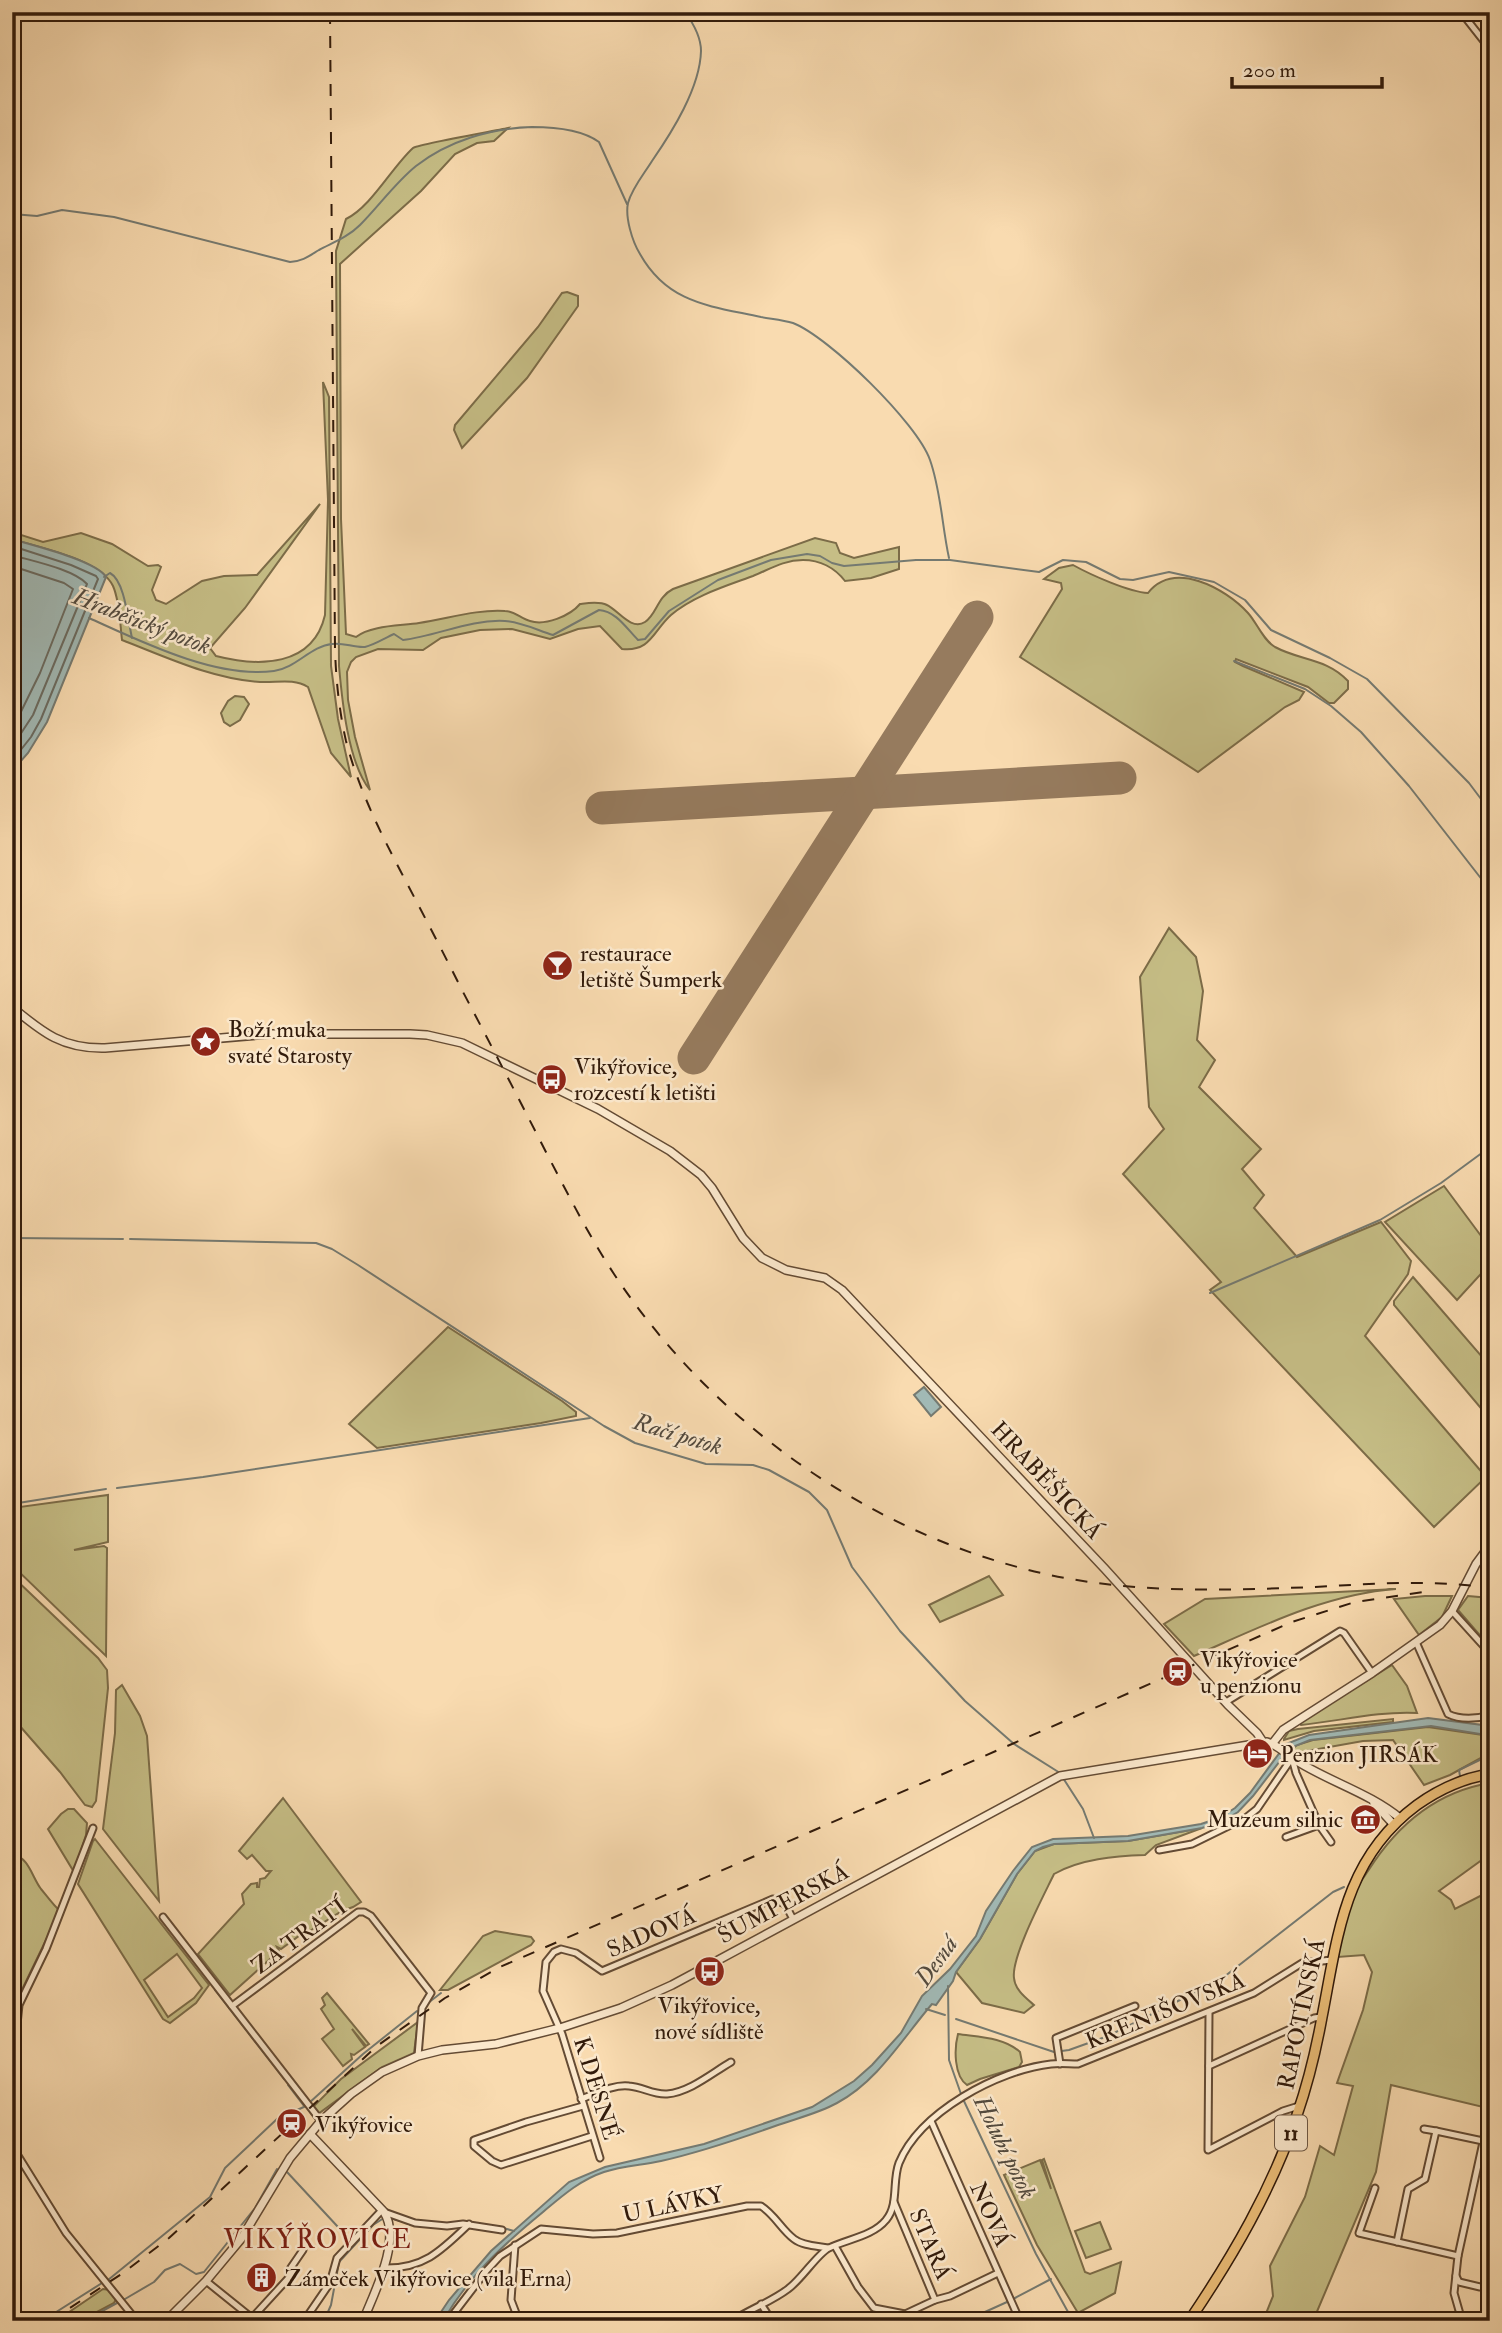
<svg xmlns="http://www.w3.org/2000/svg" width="1502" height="2333" font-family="'IM FELL Double Pica',serif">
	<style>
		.green { fill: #c6be86; stroke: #7c6c48; stroke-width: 2; fill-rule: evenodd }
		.water { fill: #a1b9b5; stroke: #757a71; stroke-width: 2 }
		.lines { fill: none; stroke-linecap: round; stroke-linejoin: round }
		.shore { stroke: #6a6a60; stroke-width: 2 }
		.stream { stroke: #757a71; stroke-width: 2 }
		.runway { stroke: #967b5e; stroke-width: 33 }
		.minor-casing { stroke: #644b34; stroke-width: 9 }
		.tertiary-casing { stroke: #644b34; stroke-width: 10 }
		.primary-casing { stroke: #321b0b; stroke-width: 12 }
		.minor { stroke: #fbe8cc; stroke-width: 5 }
		.tertiary { stroke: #fbe8cc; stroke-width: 7 }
		.primary { stroke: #ecbe78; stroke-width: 9 }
		.rail { stroke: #321b0b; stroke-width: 2; stroke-dasharray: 12 12; stroke-linecap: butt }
		.labels { text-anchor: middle; stroke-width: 5; stroke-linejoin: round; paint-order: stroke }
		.shield { fill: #fbe8cc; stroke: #6e5845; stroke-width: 2 }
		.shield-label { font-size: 21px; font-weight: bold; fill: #321b0b }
		.poi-label { font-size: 23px; fill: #321b0b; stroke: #fbe8cc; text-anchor: start }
		.street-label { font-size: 23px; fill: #321b0b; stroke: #fbe8cc }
		.water-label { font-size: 24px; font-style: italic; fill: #534a3e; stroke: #fbe8cc }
		.quarter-label { font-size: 26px; letter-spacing: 2px; fill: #7a1f14; stroke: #fbe8cc }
	</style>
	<rect width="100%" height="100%" fill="#f9dbb0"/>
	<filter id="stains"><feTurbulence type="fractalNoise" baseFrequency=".00286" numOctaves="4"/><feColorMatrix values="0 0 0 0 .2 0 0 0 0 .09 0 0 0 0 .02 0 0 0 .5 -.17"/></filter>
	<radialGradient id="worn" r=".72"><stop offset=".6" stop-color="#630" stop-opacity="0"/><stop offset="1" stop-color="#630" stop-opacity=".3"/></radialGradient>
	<g class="green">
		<path d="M508 128 494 141 477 143 455 154 421 191 340 264 341 519 346 634 356 637C371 625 401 626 419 623 447 619 477 609 505 611 515 611 521 619 530 621 545 626 570 616 580 604 588 603 599 601 607 605 618 610 631 631 645 622 657 614 657 597 673 589L815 538 836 543 840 553 854 558 899 547V569L871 578 845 581C835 568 820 560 803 560 784 560 770 569 753 576 726 586 693 596 671 615 653 631 651 652 622 649L600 626 578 629 550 639 512 629 480 630 441 638 423 650 378 649 356 657 351 662 347 672 348 700 355 737 370 790C348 763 342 700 339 666L336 251 346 219C371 207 392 167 413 148 418 144 495 131 508 128Z"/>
		<polygon points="567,292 578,296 578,306 527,378 462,448 454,430 455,425 538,327 562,293"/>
		<path d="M323 382 329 397 331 666 338 719 351 777 331 753 308 687C293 678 277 683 260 682 212 679 166 657 122 640 120 624 120 602 113 586 100 559 40 548 12 539V532L43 542 81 533 112 544 148 566 158 565 161 567 152 590 156 600 166 604 202 581 224 576 257 575 320 504 245 608 210 648 216 656C259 667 313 667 325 615L328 500Z"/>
		<path d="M1073 565C1091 575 1129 592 1148 593 1174 560 1225 588 1248 613 1257 623 1263 640 1275 647 1301 661 1326 658 1348 681V689L1334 703H1329L1308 687 1236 659 1235 662 1243 666 1304 692 1299 700 1285 707 1198 772 1020 657 1062 589 1061 583 1044 579 1059 568Z"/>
		<polygon points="235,696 244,697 249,704 240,720 230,726 224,722 221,713 228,701"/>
		<polygon points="1169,928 1196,957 1203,991 1197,1040 1215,1060 1199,1087 1261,1149 1242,1169 1264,1195 1254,1208 1297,1257 1381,1222 1411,1261 1408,1274 1365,1336 1486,1477 1434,1527 1210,1290 1221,1282 1123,1174 1164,1129 1149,1107 1140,977"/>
		<polygon points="1444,1186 1490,1248 1490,1264 1457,1300 1385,1222"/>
		<polygon points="1413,1277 1490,1366 1490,1419 1394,1305 1394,1301"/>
		<polygon points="448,1327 562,1401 576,1412 576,1416 541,1423 377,1448 349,1424"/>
		<polygon points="108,1495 108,1542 74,1550 104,1546 107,1548 106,1656 15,1568 16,1563 12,1563 12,1508"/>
		<polygon points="12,1576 98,1658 107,1670 108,1688 96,1801 92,1807 85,1805 60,1772 12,1717"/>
		<polygon points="989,1576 1003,1595 940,1622 929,1605"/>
		<path d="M1396 1589C1325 1594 1258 1628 1194 1656L1164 1624 1205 1599Z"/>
		<polygon points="1425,1596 1452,1596 1442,1617 1419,1635 1394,1599"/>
		<polygon points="1468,1596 1490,1598 1490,1647 1458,1610"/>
		<path d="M1392 1665 1407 1686 1417 1713C1378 1711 1340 1721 1301 1725L1299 1723Z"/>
		<polygon points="122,1685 140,1716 147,1736 159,1901 103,1829 115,1733 116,1690"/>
		<polygon points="1393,1719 1393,1722 1314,1731 1284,1740 1284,1739 1289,1731 1298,1729"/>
		<polygon points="1428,1727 1490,1736 1490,1753 1450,1775 1424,1785 1393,1740 1363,1741 1296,1753 1291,1750 1297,1745 1313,1740"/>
		<path d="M1490 1783V1854L1439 1891 1451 1900 1455 1909 1490 1891V2104L1483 2107 1391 2085 1376 2172 1313 2321H1263L1273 2296 1270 2266 1305 2197 1320 2146 1334 2155 1353 2086 1337 2083 1363 2010 1372 1972 1364 1955 1338 1957C1341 1939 1343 1921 1349 1904 1352 1893 1361 1881 1368 1871 1397 1825 1435 1792 1490 1783Z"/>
		<polygon points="283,1798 361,1902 353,1907 342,1911 305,1934 303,1933 281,1949 277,1947 279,1951 230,1995 198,1954 244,1904 242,1894 251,1884 257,1883 257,1887 259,1887 260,1879 265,1878 271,1871 266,1871 252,1855 247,1859 239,1851"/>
		<polygon points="68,1809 74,1809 87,1823 86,1835 74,1872 48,1829 61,1814"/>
		<path d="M1202 1828 1156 1845 1145 1855C1115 1856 1080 1859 1054 1874 1044 1895 1011 1957 1014 1978 1015 1990 1026 1998 1034 2005L1024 2013 982 2003 956 1972 980 1939 1017 1874 1035 1851 1054 1844 1128 1841Z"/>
		<path d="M95 1839 209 1985 196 2003 170 2023 163 2019 78 1884 93 1841ZM177 1954 202 1988 194 1998 168 2017 144 1980Z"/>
		<path d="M13 1854C29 1858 32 1877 41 1889 46 1895 54 1906 60 1911L16 2002 12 2060Z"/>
		<polygon points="495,1931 531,1937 534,1941 531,1945 448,1990 440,1990 483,1936"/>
		<polygon points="327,1993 369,2044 366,2046 352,2029 365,2047 354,2055 351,2054 352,2059 343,2066 322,2039 334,2029 321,2009 325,2005 322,1998"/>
		<polygon points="418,2022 414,2053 382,2067 318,2114 313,2107 341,2079"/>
		<path d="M958 2034C978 2037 1004 2037 1020 2052L1022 2062 1019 2067 980 2079 967 2085C954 2076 954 2049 958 2034Z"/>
		<polygon points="1044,2159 1085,2272 1090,2274 1121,2262 1115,2293 1078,2313 1037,2245 1004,2175 1040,2160 1051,2189 1042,2160"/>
		<polygon points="1100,2222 1111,2249 1086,2258 1075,2231"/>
		<polygon points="103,2289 110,2290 116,2299 114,2303 80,2321 56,2321"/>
	</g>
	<g class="water">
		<path d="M12 539C32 545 97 561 106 577L47 722 28 753 12 771Z"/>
		<polygon points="924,1387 941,1407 931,1416 914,1395"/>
		<path d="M1428 1718 1490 1726V1733L1480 1734 1431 1726 1310 1740 1290 1748 1253 1796 1238 1812 1221 1822 1202 1828 1128 1841 1054 1844 1043 1847 1035 1851 1017 1874 980 1939 956 1972 953 1981 936 2005 932 2004C902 2039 878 2081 837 2103 819 2113 798 2118 778 2125 739 2139 701 2152 661 2161 643 2165 622 2166 604 2172 580 2180 562 2196 543 2212 504 2244 468 2277 443 2321H435L449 2300 491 2251 569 2182 605 2167 704 2144 812 2107 854 2081 872 2065 901 2033 922 1996 950 1969 976 1936 986 1911 1013 1871 1032 1847 1053 1839 1128 1836 1201 1824 1219 1818 1235 1808 1250 1793 1286 1744 1309 1735Z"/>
	</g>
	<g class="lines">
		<g class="shore">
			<polyline points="12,546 71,565 96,576 98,579 41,719 31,737 12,761"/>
			<path d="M12 555C32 561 73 569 87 584L33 715 12 747"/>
			<polyline points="12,566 64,583 73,589 40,673 12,730"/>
		</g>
		<g class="stream">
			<path d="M685 12C693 23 701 37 701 51 700 88 672 132 652 161 644 174 632 188 628 203 625 217 632 241 640 254 668 304 711 306 761 317 772 319 783 320 793 323 829 337 917 423 930 460 941 491 942 526 949 558"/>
			<path d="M12 214 37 216 62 210 114 217 290 262C303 261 309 256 319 250 334 242 348 237 360 225 379 206 395 183 416 166 448 141 491 128 532 127 554 127 581 129 599 142L627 204"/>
			<path d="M104 577 110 573C125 581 128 621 132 638"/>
			<path d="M89 618C140 641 216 679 274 671 296 668 311 646 332 644 343 642 354 648 365 647 374 645 385 638 394 634L403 640C437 636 470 619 505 621 521 622 537 630 553 635L599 610C616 611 627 629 638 640L645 639 669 611 718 580 771 560 807 554 820 556 832 563 844 566 916 560H950L1039 572 1063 560 1086 562 1120 579 1133 580 1169 572 1214 582 1245 600 1271 630 1330 658 1367 679 1469 783 1490 811"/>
			<polyline points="1234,661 1305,689 1331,706 1361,732 1409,786 1490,890"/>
			<polyline points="12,1238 123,1239"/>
			<polyline points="130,1239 316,1243 332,1249 358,1265 604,1426 635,1443 706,1464 753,1465 769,1470 809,1492 827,1510 852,1567 900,1631 965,1701 1014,1744 1060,1773"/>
			<polyline points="1210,1293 1380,1220 1441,1183 1490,1147"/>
			<polyline points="117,1488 203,1477 590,1418"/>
			<polyline points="12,1504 106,1489"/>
			<polyline points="1460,1776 1459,1770 1490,1755"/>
			<polyline points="1063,1778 1083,1809 1094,1838"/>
			<polyline points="948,1986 949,2060 961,2094"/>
			<polyline points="215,1990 284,2079"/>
			<polyline points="428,2003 441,1993"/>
			<polyline points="926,2009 945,2015"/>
			<polyline points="956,2019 1054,2052 1069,2050 1108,2036 1220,1980 1333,1892 1344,1887"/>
			<polyline points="288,2085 304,2106"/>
			<polyline points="963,2099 1036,2254 1073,2321"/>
			<polyline points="309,2103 363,2054 417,2011"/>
			<polyline points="287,2172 338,2227"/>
			<polyline points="390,2218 415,2225"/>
			<polyline points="468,2222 494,2226"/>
			<polyline points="420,2226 439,2228"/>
			<polyline points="503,2228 514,2231"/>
			<polyline points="108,2280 210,2197 225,2168 277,2119 306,2106"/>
			<polyline points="1015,2298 1051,2279"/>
			<polyline points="125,2299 154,2282 165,2270 180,2264 196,2274 204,2272 255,2208 277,2169"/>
			<polyline points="42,2321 102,2283"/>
			<polyline points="84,2321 117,2303"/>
			<polyline points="324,2321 331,2305 339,2262 373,2225 384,2218"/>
			<polyline points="965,2321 1007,2302"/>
		</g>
		<g class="runway">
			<polyline points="602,808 1120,778"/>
			<polyline points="694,1058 977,617"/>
		</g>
		<defs>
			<g id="minor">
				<polyline points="1461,12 1490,49"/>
				<polyline points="1452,1611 1490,1653"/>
				<path d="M1416 1642 1448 1714C1460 1720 1477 1719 1490 1715"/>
				<polyline points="1226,1702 1340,1631 1344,1633 1372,1673"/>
				<polyline points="1319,1825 1331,1842"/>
				<polyline points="1286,1837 1319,1825 1296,1773 1292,1758"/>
				<polyline points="1159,1850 1192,1844 1247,1817 1257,1809 1292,1758"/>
				<polyline points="163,1917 321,2121"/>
				<polyline points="232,2006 358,1912 364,1912 371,1916 431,1993 422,2008 418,2056"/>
				<polyline points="1209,2013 1208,2150 1283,2111 1299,2106"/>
				<polyline points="1060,2064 1056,2038 1135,2006"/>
				<polyline points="1209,2066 1314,2018 1321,2017"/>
				<polyline points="12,2072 19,2005 46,1949 93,1828"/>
				<path d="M581 2099C595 2094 614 2084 629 2086 643 2087 653 2095 667 2094 690 2092 712 2073 731 2062"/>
				<polyline points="583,2106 526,2122 474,2140 474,2146 492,2161 501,2165 592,2136"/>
				<polyline points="931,2121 1020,2321"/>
				<polyline points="1424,2129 1436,2131"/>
				<polyline points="12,2146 66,2233 137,2321"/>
				<polyline points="600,2158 562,2034 543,1991 546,1962 554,1952 561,1949 576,1953 602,1971 773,1899 785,1904 793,1919"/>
				<polyline points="1375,2188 1359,2233 1458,2256"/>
				<polyline points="894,2202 935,2300 950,2296 998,2273"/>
				<polyline points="384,2212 415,2223 447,2226 463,2224 502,2230"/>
				<polyline points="1397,2242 1408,2189 1425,2179 1436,2131 1483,2141"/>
				<polyline points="515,2245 511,2300 519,2321"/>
				<polyline points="835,2246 858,2287 874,2308 905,2314 911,2321"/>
				<path d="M384 2268C424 2269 442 2250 469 2224"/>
				<polyline points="1456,2276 1459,2282 1480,2287 1490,2283"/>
				<polyline points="289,2278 290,2269 303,2250"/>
				<polyline points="206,2281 252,2318 294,2272"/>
				<polyline points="761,2304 772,2321"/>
				<polyline points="905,2314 935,2300"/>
				<polyline points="304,2321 330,2283 337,2258 382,2210"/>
				<path d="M448 2321 487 2270 500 2256 541 2229 593 2234 617 2233 747 2206H761C775 2215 781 2229 794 2239 803 2246 817 2246 828 2248"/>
				<path d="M732 2321C750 2309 771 2302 788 2289 801 2280 818 2253 829 2248 848 2239 873 2236 886 2220 899 2205 892 2181 899 2163 920 2112 998 2070 1051 2064 1059 2063 1069 2064 1078 2064L1254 1993 1302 1963 1332 1960"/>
				<polyline points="1462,2321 1454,2293 1458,2256 1489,2115"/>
				<polyline points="1487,2321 1490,2319"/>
			</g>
			<g id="tertiary">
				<path d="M12 1007C43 1033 63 1049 105 1048L269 1034H410L427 1035 462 1043 598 1109 670 1151 701 1175 712 1188 743 1238 762 1258 786 1270 825 1278 842 1290 1105 1569 1228 1705 1257 1733 1263 1742"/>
				<polyline points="1272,1744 1283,1730 1372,1673 1440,1625 1452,1611 1476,1564 1490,1545"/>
				<polyline points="1374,1803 1394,1825"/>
				<path d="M310 2134 384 2212C402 2240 374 2293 363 2321"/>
				<path d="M166 2321 206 2281 241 2239 290 2158 321 2121 351 2094 382 2072 418 2056 442 2050 496 2044 560 2028 621 2008 672 1985 1060 1776 1267 1742C1280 1746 1288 1756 1300 1763 1333 1783 1371 1794 1401 1819"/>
			</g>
			<path id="primary" d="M1189 2321C1233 2256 1272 2189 1297 2115 1308 2083 1316 2050 1322 2017 1338 1935 1344 1859 1417 1805 1438 1790 1464 1778 1490 1774"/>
		</defs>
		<use href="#minor" class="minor-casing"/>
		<use href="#tertiary" class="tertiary-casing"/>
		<use href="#primary" class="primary-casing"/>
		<use href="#minor" class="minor"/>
		<use href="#tertiary" class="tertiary"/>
		<use href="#primary" class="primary"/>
		<g class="rail">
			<path d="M330 12 335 649C336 680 339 710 346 741 358 787 379 830 401 872 422 912 443 952 463 992 492 1047 520 1101 548 1156 569 1196 589 1236 614 1274 708 1416 856 1524 1021 1568 1117 1594 1215 1591 1313 1587 1372 1584 1431 1579 1490 1588"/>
			<polyline points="50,2321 123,2273 169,2238 377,2046 445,1998 500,1967 1292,1622 1355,1602 1423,1592"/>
		</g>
	</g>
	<defs>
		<symbol id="bar-disc" viewBox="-11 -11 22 22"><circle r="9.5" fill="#8f2418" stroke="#fbe8cc"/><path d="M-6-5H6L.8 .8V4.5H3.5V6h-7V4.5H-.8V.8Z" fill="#fff"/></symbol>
		<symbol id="sight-disc" viewBox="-11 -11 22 22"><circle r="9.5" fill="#8f2418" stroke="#fbe8cc"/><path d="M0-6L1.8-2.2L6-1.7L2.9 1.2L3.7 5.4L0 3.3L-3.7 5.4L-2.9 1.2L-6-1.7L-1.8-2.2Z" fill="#fff"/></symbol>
		<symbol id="bus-disc" viewBox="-11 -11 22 22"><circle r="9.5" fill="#8f2418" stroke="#fbe8cc"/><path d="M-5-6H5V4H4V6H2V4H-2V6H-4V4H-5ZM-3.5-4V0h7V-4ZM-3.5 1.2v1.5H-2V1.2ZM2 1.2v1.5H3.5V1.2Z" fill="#fff"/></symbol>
		<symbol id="station-disc" viewBox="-11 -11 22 22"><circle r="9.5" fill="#8f2418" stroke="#fbe8cc"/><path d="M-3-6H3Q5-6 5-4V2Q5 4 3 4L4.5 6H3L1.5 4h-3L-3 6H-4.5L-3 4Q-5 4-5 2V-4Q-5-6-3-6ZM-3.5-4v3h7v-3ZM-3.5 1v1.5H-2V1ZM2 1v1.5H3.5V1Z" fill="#fff"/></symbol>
		<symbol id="hotel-disc" viewBox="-11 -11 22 22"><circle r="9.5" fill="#8f2418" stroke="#fbe8cc"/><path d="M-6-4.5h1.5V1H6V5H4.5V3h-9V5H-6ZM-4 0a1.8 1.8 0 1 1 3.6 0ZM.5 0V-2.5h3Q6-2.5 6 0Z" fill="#fff"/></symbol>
		<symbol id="museum-disc" viewBox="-11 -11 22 22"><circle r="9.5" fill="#8f2418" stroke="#fbe8cc"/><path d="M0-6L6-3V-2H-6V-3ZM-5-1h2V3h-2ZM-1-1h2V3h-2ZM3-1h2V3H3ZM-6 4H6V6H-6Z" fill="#fff"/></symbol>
		<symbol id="building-disc" viewBox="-11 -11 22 22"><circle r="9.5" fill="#8f2418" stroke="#fbe8cc"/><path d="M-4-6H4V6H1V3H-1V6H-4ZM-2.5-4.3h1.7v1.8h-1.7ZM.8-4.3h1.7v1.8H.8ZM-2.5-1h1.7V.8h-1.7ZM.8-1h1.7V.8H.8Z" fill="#fff"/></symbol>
	</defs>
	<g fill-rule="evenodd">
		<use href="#bar-disc" x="540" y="948" width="35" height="35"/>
		<use href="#sight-disc" x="188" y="1024" width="35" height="35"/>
		<use href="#bus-disc" x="534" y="1062" width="35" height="35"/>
		<use href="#station-disc" x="1160" y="1654" width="35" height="35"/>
		<use href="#hotel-disc" x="1240" y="1736" width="35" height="35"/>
		<use href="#museum-disc" x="1348" y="1802" width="35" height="35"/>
		<use href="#bus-disc" x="692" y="1954" width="35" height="35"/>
		<use href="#station-disc" x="274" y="2106" width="35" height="35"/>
		<use href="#building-disc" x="244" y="2260" width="35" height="35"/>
	</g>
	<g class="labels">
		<rect class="shield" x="1275" y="2115.5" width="32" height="35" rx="5"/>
		<g class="shield-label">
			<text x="1291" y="2140">11</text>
		</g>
		<g class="poi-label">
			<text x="580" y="961">restaurace<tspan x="580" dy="26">letiště Šumperk</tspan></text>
			<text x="228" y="1037">Boží muka<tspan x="228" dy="26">svaté Starosty</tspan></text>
			<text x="574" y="1074">Vikýřovice,<tspan x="574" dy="26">rozcestí k letišti</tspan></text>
			<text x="1200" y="1667">Vikýřovice<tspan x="1200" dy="26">u penzionu</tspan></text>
			<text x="1280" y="1762">Penzion JIRSÁK</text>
			<text x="1343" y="1827" text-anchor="end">Muzeum silnic</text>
			<text x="709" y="2013" text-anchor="middle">Vikýřovice,<tspan x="709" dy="26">nové sídliště</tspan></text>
			<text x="315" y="2132">Vikýřovice</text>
			<text x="285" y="2286">Zámeček Vikýřovice (vila Erna)</text>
		</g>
		<g class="street-label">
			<text transform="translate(1047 1480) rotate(47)" y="8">HRABĚŠICKÁ</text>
			<text transform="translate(783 1903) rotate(-28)" y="8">ŠUMPERSKÁ</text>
			<text transform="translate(651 1932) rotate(-23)" y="8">SADOVÁ</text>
			<text transform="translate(299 1936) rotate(-36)" y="8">ZA TRATÍ</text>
			<text transform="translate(1165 2010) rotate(-22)" y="8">KRENIŠOVSKÁ</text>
			<text transform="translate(1301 2014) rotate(-78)" y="8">RAPOTÍNSKÁ</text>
			<text transform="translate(597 2088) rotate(73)" y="8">K DESNÉ</text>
			<text transform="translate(673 2204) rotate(-12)" y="8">U LÁVKY</text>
			<text transform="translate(991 2214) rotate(66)" y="8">NOVÁ</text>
			<text transform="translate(931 2244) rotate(67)" y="8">STARÁ</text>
		</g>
		<g class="water-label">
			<text transform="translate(142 621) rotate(21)" y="8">Hraběšický potok</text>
			<text transform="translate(678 1434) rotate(17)" y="8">Račí potok</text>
			<text transform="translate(936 1961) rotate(-54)" y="8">Desná</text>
			<text transform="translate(1005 2147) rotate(64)" y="8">Holubí potok</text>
		</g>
		<g class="quarter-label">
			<text x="318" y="2248">VIKÝŘOVICE</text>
		</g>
	</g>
	<rect width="1502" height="2333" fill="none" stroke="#f9dbb0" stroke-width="42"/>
	<rect x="14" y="14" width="1474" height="2305" fill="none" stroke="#321b0b" stroke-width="3.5"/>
	<rect x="21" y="21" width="1460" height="2291" fill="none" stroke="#321b0b" stroke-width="2"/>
	<path d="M1232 77v10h150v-10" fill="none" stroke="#321b0b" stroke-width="3.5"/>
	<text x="1243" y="77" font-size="21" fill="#321b0b" stroke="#fbe8cc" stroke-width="5" paint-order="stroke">200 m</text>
	<rect width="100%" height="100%" filter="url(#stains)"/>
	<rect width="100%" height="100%" fill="url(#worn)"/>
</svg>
